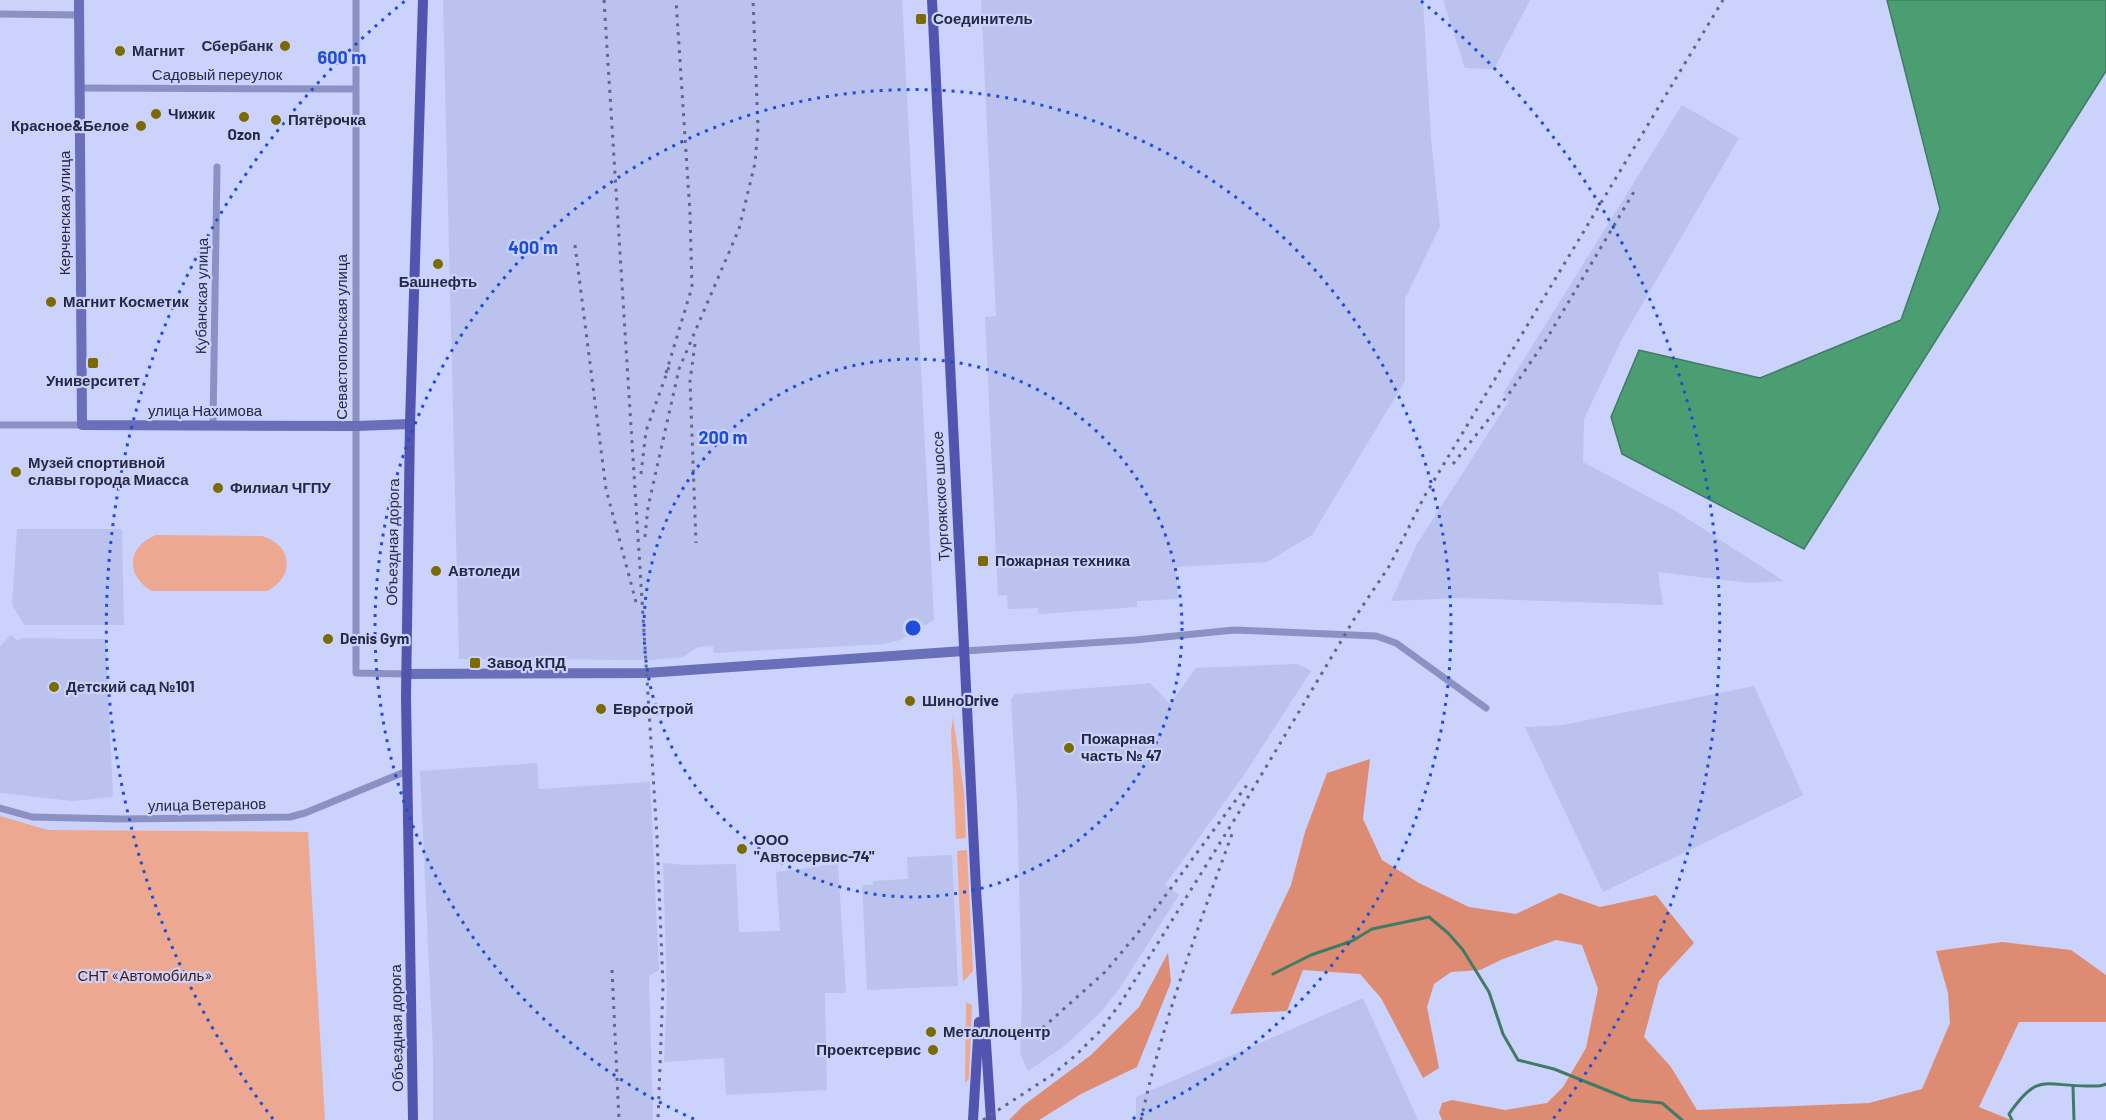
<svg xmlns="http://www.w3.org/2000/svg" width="2106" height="1120" font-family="Barlow,sans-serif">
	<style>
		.built { fill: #bbc2ee }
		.green { fill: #eda892 }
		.forest { fill: #dd8c73 }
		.water { fill: #4b9e72; stroke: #407b64; stroke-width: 1.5 }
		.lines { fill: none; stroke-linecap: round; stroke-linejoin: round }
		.stream { stroke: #407b64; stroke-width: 3 }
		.street { stroke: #8b92c3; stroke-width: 7 }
		.secondary { stroke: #696fb8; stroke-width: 10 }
		.primary { stroke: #5255af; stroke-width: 10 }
		.rail { stroke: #626787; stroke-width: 3; stroke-dasharray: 3 6; stroke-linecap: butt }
		.ring { fill: none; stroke: #1d4ed8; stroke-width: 3; stroke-dasharray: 3 6 }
		.poi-dot { fill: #7a6a00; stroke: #cbd2fc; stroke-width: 2 }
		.labels { text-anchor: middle; stroke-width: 4.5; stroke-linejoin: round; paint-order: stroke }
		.poi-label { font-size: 15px; font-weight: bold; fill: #262943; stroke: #cbd2fc; text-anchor: start }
		.street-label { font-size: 15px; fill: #262943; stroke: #cbd2fc }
		.park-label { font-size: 15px; fill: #4d1b09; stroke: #cbd2fc }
		.centre { fill: #1d4ed8; stroke: #cbd2fc; stroke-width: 3 }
		.ring-label { font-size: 18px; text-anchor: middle; font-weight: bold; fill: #1d4ed8; stroke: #cbd2fc; stroke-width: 4.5; stroke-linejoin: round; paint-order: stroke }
	</style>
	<rect width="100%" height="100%" fill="#cbd2fc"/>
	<g class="built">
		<polygon points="443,0 902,0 934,620 900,640 884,644 714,653 713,646 698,647 683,657 651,660 459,659"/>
		<polygon points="981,0 1423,0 1431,139 1440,226 1405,299 1405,381 1312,535 1267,562 1176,567 1178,599 1137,601 1137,607 1039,614 1038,608 1008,609 1007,595 998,596 985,317 996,316"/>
		<polygon points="1443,0 1530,0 1494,69 1465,68"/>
		<polygon points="1682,105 1739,138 1622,339 1584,419 1583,462 1677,512 1784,581 1749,583 1658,572 1663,605 1460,598 1391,601 1417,544 1509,401 1503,393"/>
		<polygon points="17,529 122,529 124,625 24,625 12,605"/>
		<polygon points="11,635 18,641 21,638 106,639 113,797 73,801 0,793 0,646"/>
		<polygon points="1298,664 1311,671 1246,772 1165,885 1179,895 1119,989 1100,1013 1063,1047 1028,1071 1020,1053 1022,1000 1017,801 1011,699 1015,694 1150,683 1170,704 1196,668"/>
		<polygon points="1754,686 1803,795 1603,892 1525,727 1563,725"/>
		<polygon points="537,763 539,789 650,782 659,970 649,976 653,1120 433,1120 433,1052 420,771"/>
		<polygon points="952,855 958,986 867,990 862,885 873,885 873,881 908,879 907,857"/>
		<polygon points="663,863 685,865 736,864 739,932 780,931 776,872 838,864 846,993 825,993 827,1090 726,1095 724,1058 664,1062 667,992"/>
		<polygon points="1363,998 1418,1120 1136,1120 1136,1097"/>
	</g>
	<g class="green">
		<path d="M156 535 262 536C292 545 296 576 267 591H152C125 576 127 546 156 535Z"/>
		<polygon points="953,717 964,792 966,838 956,839 951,732"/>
		<polygon points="0,816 48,830 308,832 325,1120 0,1120"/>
		<polygon points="967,850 973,971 963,982 957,851"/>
		<polygon points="966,1002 972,1005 969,1079 965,1083"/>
	</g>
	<g class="forest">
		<polygon points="1370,759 1363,819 1382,860 1419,883 1469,907 1516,914 1560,893 1600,907 1656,895 1694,943 1659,981 1644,1037 1671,1067 1697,1110 1869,1103 1922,1089 1950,1023 1948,993 1936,951 2002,942 2071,950 2106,975 2106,1022 2019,1022 1979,1107 2011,1120 1442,1120 1439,1113 1442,1103 1452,1100 1505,1110 1547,1103 1563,1087 1586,1048 1598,989 1582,945 1556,940 1503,959 1480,970 1451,972 1434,984 1427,1007 1439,1068 1423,1078 1381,998 1360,974 1303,970 1287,1011 1230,1014 1291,885 1305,832 1327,773"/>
		<polygon points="1168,953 1171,982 1137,1067 1081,1094 1039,1120 1009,1120 1024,1105 1091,1055 1139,1007"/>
	</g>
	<polygon class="water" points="1887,0 2106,0 2106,71 1804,549 1622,454 1611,417 1639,350 1760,378 1901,320 1940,209"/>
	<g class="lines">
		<g class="stream">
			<polyline points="1273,974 1311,955 1352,941 1372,929 1429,917 1448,933 1463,950 1489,992 1503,1034 1518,1060 1554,1069 1631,1100 1662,1103 1682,1120"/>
			<polyline points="2073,1086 2074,1120"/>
			<path d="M2012 1120 2009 1114C2038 1072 2044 1086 2087 1086 2094 1086 2100 1087 2106 1084"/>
		</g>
		<g class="street">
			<polyline points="356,0 356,673 406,674"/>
			<polyline points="0,14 79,15"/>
			<polyline points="79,88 355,89"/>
			<polyline points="0,425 82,425"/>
			<polyline points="213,426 217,167"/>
			<polyline points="964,651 1135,640 1234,630 1376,636 1396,643 1486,708"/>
			<polyline points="0,808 32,817 120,819 290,817 305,813 407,771"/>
		</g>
		<g class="secondary">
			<polyline points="79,0 82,425 356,426 410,424"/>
			<polyline points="406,674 646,673 964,651"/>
		</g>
		<g class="primary">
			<polyline points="932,0 976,889 991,1120"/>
			<polyline points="413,1120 406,697 410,424 423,0"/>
			<polyline points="973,1120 979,1022"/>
		</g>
		<g class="rail">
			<polyline points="604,0 657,837 663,986 658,1120"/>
			<polyline points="575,245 606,489 637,606"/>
			<polyline points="695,344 690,381 696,543"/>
			<polyline points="666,373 692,287 690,213 676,0"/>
			<polyline points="1453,464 1508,395 1546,340 1635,190"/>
			<polyline points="641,474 646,431 669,367"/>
			<polyline points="645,537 648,507 679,369 739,229 755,163 758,128 753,0"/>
			<polyline points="612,970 619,1120"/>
			<polyline points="1036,1034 1105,972 1137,934 1247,785"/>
			<polyline points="983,1120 1052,1075 1076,1055 1099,1032 1122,1001 1241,809 1356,616 1390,565 1424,497 1723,0"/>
			<path d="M1141 1120C1162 1023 1198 928 1232 834"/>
		</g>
	</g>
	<g class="ring">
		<circle cx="913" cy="628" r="269"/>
		<path d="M694 1119A538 538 0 1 1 1132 1119"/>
		<path d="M273 1119A807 807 0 0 1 405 1M1421 1A807 807 0 0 1 1553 1119"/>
	</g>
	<g class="poi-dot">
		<rect x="915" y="13" width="12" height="12" rx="3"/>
		<circle cx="285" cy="46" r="6"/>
		<circle cx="120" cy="51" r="6"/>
		<circle cx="156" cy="114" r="6"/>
		<circle cx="244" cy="117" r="6"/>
		<circle cx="276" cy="120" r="6"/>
		<circle cx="141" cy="126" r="6"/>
		<circle cx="438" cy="264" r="6"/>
		<circle cx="51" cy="302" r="6"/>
		<rect x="87" y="357" width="12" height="12" rx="3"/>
		<circle cx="16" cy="472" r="6"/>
		<circle cx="218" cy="488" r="6"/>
		<rect x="977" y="555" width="12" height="12" rx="3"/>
		<circle cx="436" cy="571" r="6"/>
		<circle cx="328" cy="639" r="6"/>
		<rect x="469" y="657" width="12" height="12" rx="3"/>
		<circle cx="54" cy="687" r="6"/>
		<circle cx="910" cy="701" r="6"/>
		<circle cx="601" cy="709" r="6"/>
		<circle cx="1069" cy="748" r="6"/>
		<circle cx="742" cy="849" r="6"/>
		<circle cx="931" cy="1032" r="6"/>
		<circle cx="933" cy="1050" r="6"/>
	</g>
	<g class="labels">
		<g class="poi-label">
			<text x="933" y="24">Соединитель</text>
			<text x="273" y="51" text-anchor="end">Сбербанк</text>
			<text x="132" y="56">Магнит</text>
			<text x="168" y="119">Чижик</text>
			<text x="288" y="125">Пятёрочка</text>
			<text x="129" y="131" text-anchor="end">Красное&amp;Белое</text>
			<text x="244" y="140" text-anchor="middle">Ozon</text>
			<text x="438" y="287" text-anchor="middle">Башнефть</text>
			<text x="63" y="307">Магнит Косметик</text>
			<text x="93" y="386" text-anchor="middle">Университет</text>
			<text x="28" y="468">Музей спортивной<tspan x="28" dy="17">славы города Миасса</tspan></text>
			<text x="230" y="493">Филиал ЧГПУ</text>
			<text x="995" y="566">Пожарная техника</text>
			<text x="448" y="576">Автоледи</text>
			<text x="340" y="644">Denis Gym</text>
			<text x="487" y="668">Завод КПД</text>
			<text x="66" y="692">Детский сад №101</text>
			<text x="922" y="706">ШиноDrive</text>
			<text x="613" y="714">Еврострой</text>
			<text x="1081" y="744">Пожарная<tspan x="1081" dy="17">часть № 47</tspan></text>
			<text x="754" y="845">ООО<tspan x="754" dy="17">"Автосервис-74"</tspan></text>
			<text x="943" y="1037">Металлоцентр</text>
			<text x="921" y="1055" text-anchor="end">Проектсервис</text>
		</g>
		<g class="street-label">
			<text x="217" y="80">Садовый переулок</text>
			<text transform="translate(65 213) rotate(-90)" y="5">Керченская улица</text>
			<text transform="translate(202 296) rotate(-89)" y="5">Кубанская улица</text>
			<text transform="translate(342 337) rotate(-90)" y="5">Севастопольская улица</text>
			<text x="205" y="416">улица Нахимова</text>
			<text transform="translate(941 496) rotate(-93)" y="5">Тургоякское шоссе</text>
			<text transform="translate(393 542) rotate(-89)" y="5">Объездная дорога</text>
			<text transform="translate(207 805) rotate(-1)" y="5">улица Ветеранов</text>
			<text transform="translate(397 1028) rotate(-91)" y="5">Объездная дорога</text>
		</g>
		<g class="park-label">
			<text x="145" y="981">СНТ «Автомобиль»</text>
		</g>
	</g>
	<circle cx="913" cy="628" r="9" class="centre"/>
	<g class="ring-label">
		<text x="342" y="64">600 m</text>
		<text x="533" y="254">400 m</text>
		<text x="723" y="444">200 m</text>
	</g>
</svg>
